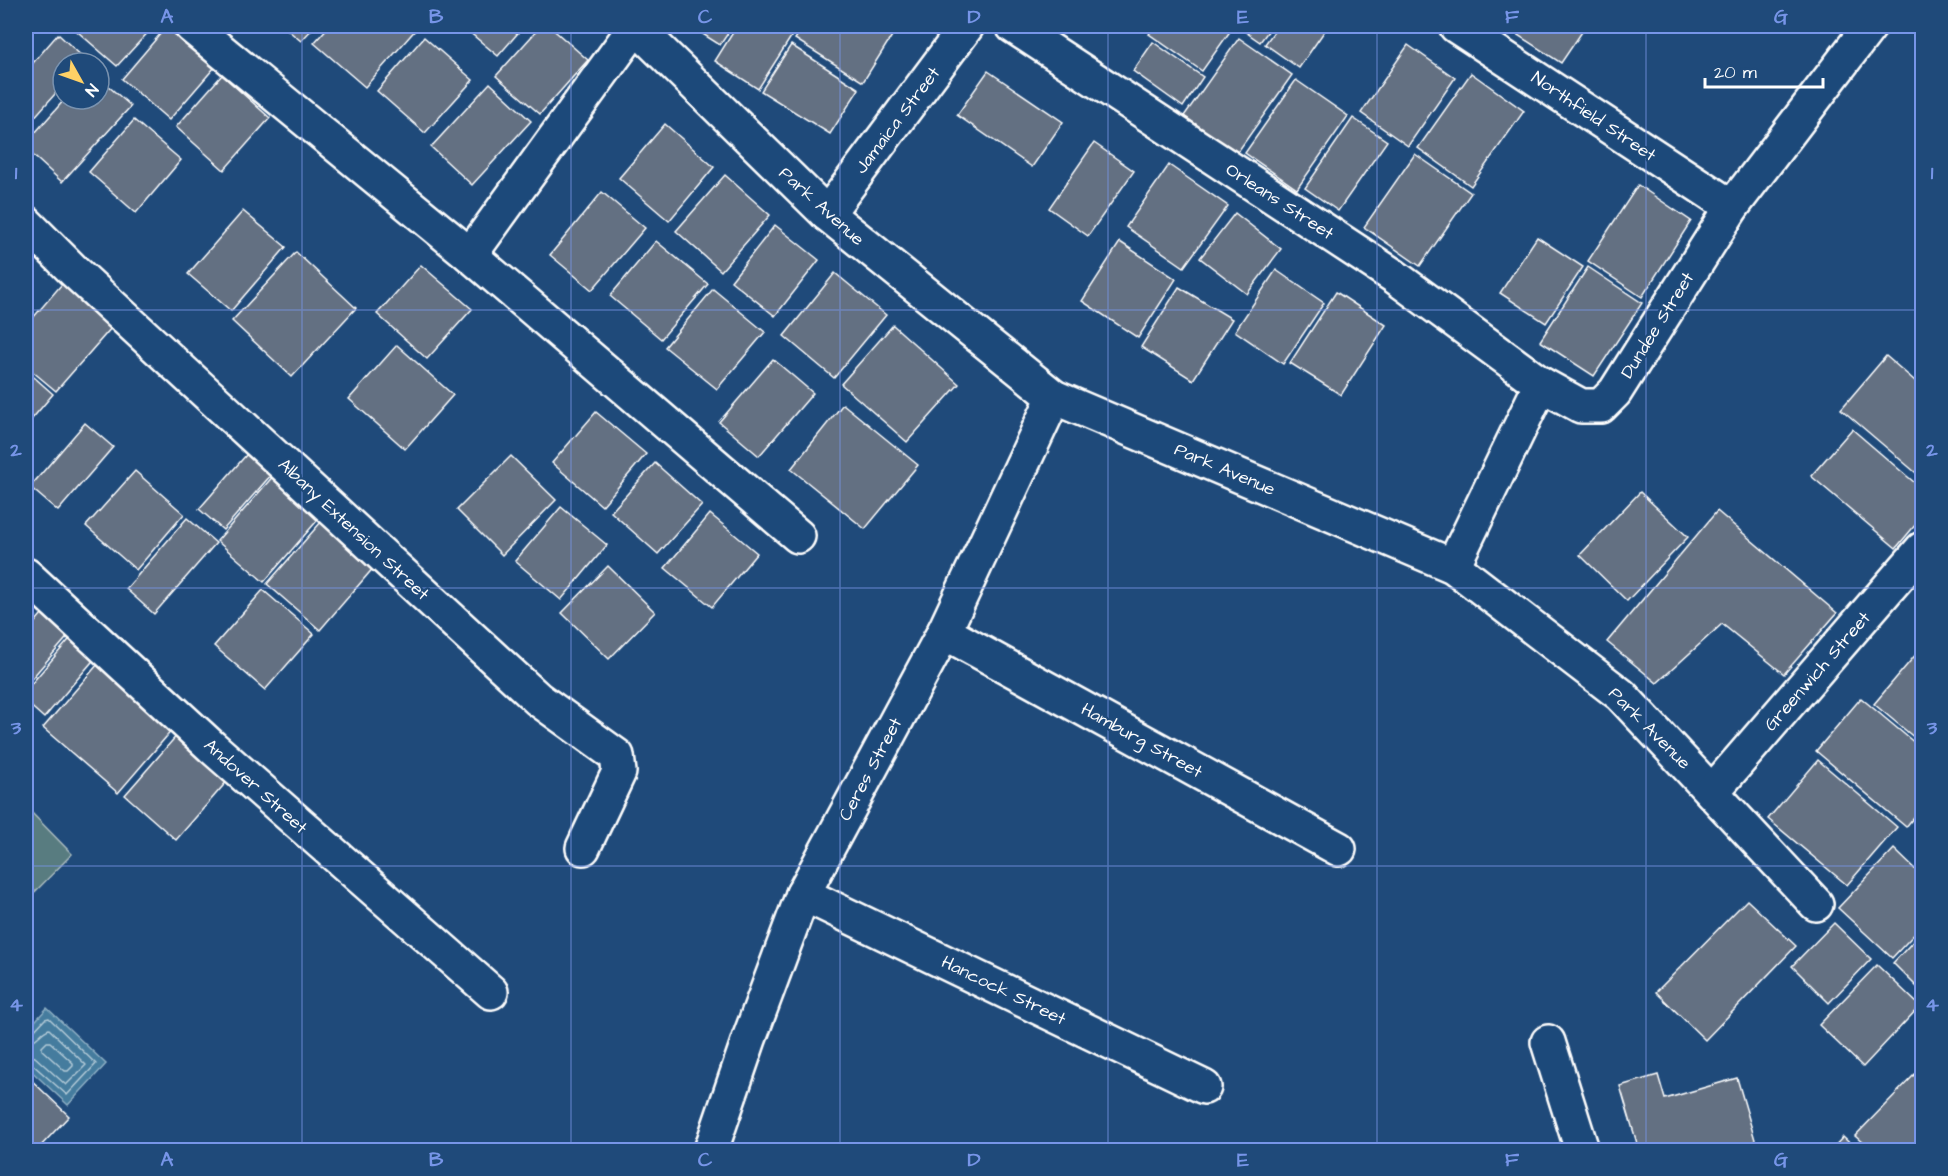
<svg xmlns="http://www.w3.org/2000/svg" width="1948" height="1176" font-family="'Architects Daughter',sans-serif">
	<style>
		.green { fill: #597b80; stroke: #acbdc0; stroke-width: 1.5 }
		.water { fill: #447c9e; stroke: #8fb0c5; stroke-width: 1.5 }
		.lines { fill: none; stroke-linecap: round; stroke-linejoin: round }
		.shore { stroke: #b4cbd8; stroke-width: 1.5 }
		.building { fill: #636f82; stroke: #fff; stroke-width: 1.5 }
		.street-casing { stroke: #fff; stroke-width: 38 }
		.street { stroke: #1f4a7a; stroke-width: 33 }
		.grid { fill: none; stroke: #7795e8; stroke-width: 1.5; stroke-opacity: 0.55 }
		.labels { text-anchor: middle; stroke-width: 4.5; stroke-linejoin: round; paint-order: stroke }
		.street-label { font-size: 18px; fill: #fff; stroke: #1f4a7a }
		.neatline { fill: none; stroke: #7795e8; stroke-width: 2 }
		.grid-label { font-size: 20px; text-anchor: middle; font-weight: bold; fill: #7795e8 }
	</style>
	<rect width="100%" height="100%" fill="#1f4a7a"/>
	<filter id="ink" filterUnits="userSpaceOnUse"><feTurbulence type="fractalNoise" baseFrequency=".0167" numOctaves="2"/><feDisplacementMap in="SourceGraphic" scale="12" xChannelSelector="R" yChannelSelector="G"/><feConvolveMatrix kernelMatrix="1 2 1 2 8 2 1 2 1" color-interpolation-filters="sRGB"/></filter>
	<g filter="url(#ink)">
		<polygon class="green" points="26,807 72,854 26,901"/>
		<polygon class="water" points="47,1008 106,1064 68,1105 26,1066 26,1031"/>
		<g class="lines">
			<g class="shore">
				<polyline points="26,1035 32,1033 45,1019 49,1018 96,1064 67,1095 32,1064 26,1062"/>
				<path d="M26 1042C37 1042 40 1032 49 1029L86 1065 66 1085 35 1057 26 1054"/>
				<polygon points="47,1042 50,1042 73,1063 73,1066 68,1071 65,1071 42,1050 42,1047"/>
			</g>
		</g>
		<g class="building">
			<polygon points="71,26 154,26 117,66"/>
			<polygon points="167,26 214,68 169,120 122,79"/>
			<polygon points="283,26 315,26 301,41"/>
			<polygon points="329,26 416,26 418,27 365,87 314,43"/>
			<polygon points="462,26 524,26 498,56"/>
			<polygon points="541,26 549,26 588,60 540,114 496,76"/>
			<polygon points="690,26 733,26 720,45"/>
			<polygon points="737,26 798,26 758,89 715,61"/>
			<polygon points="804,26 885,26 895,31 863,82 795,39"/>
			<polygon points="1155,26 1224,26 1231,30 1202,71 1149,34"/>
			<polygon points="1237,26 1272,26 1260,42"/>
			<polygon points="1278,26 1328,26 1299,68 1265,44"/>
			<polygon points="1504,26 1586,26 1561,63"/>
			<polygon points="58,34 86,60 83,63 63,63 63,85 32,120 26,114 26,71"/>
			<polygon points="424,37 473,80 425,133 377,91"/>
			<polygon points="1239,38 1292,75 1237,153 1184,116"/>
			<polygon points="1153,42 1203,77 1183,107 1133,71"/>
			<polygon points="791,45 859,89 830,134 761,91"/>
			<polygon points="1408,45 1455,78 1408,146 1361,113"/>
			<polygon points="988,71 1063,122 1032,167 957,115"/>
			<polygon points="1471,73 1524,111 1471,186 1418,148"/>
			<polygon points="222,75 270,118 224,170 176,127"/>
			<polygon points="99,78 131,106 62,182 26,149 26,143 65,99 99,99"/>
			<polygon points="1296,80 1348,116 1297,189 1245,153"/>
			<polygon points="490,83 531,121 472,185 431,147"/>
			<polygon points="1353,118 1387,141 1338,211 1305,188"/>
			<polygon points="134,120 181,160 136,213 89,172"/>
			<polygon points="665,124 714,167 669,221 619,178"/>
			<polygon points="1094,143 1134,171 1088,236 1049,208"/>
			<polygon points="1415,154 1471,193 1420,266 1364,227"/>
			<polygon points="1169,165 1228,206 1184,267 1126,227"/>
			<polygon points="725,175 770,215 721,271 676,231"/>
			<polygon points="1638,185 1691,221 1642,297 1588,261"/>
			<polygon points="602,192 645,228 592,290 550,255"/>
			<polygon points="243,211 286,247 231,311 188,274"/>
			<polygon points="1235,213 1281,249 1247,294 1200,258"/>
			<polygon points="775,225 819,260 775,316 731,281"/>
			<polygon points="1537,237 1583,267 1546,323 1500,293"/>
			<polygon points="656,241 708,284 661,339 610,296"/>
			<polygon points="1120,242 1176,279 1138,338 1082,301"/>
			<polygon points="296,252 356,308 292,377 232,321"/>
			<polygon points="421,265 472,309 427,359 377,314"/>
			<polygon points="1588,267 1642,303 1594,376 1540,341"/>
			<polygon points="1276,270 1324,303 1283,364 1235,331"/>
			<polygon points="835,273 886,315 834,378 784,336"/>
			<polygon points="62,284 112,327 56,391 26,366 26,326"/>
			<polygon points="1179,287 1232,319 1193,380 1141,347"/>
			<polygon points="713,289 765,332 717,389 665,347"/>
			<polygon points="1336,292 1386,325 1341,395 1290,363"/>
			<polygon points="893,325 959,384 907,442 841,384"/>
			<polygon points="397,345 453,395 405,449 349,399"/>
			<polygon points="1886,356 1922,387 1922,478 1841,409"/>
			<polygon points="773,359 813,393 759,456 719,422"/>
			<polygon points="26,370 53,394 26,426"/>
			<polygon points="843,404 918,465 865,529 791,469"/>
			<polygon points="596,412 646,454 602,506 552,463"/>
			<polygon points="85,423 113,447 58,511 30,487"/>
			<polygon points="1852,429 1922,489 1922,517 1896,548 1811,476"/>
			<polygon points="254,446 278,467 223,530 199,509"/>
			<polygon points="511,456 556,500 502,555 457,510"/>
			<polygon points="655,463 702,505 658,554 611,512"/>
			<polygon points="281,467 328,508 264,582 217,541"/>
			<polygon points="135,471 184,514 136,570 86,526"/>
			<polygon points="1640,492 1688,537 1627,601 1580,555"/>
			<polygon points="561,507 607,545 561,600 515,561"/>
			<polygon points="1717,511 1837,613 1784,674 1722,624 1657,683 1607,642"/>
			<polygon points="328,514 381,559 320,630 267,584"/>
			<polygon points="710,514 757,553 712,607 665,568"/>
			<polygon points="187,518 216,543 154,614 126,589"/>
			<polygon points="608,566 655,612 609,659 562,613"/>
			<polygon points="263,590 314,634 265,690 214,646"/>
			<polygon points="51,603 77,626 26,685 26,633"/>
			<polygon points="26,607 36,616 26,628"/>
			<polygon points="79,628 103,649 44,718 26,702 26,690"/>
			<polygon points="1918,652 1922,655 1922,744 1874,704"/>
			<polygon points="98,664 173,729 118,793 43,728"/>
			<polygon points="1861,698 1922,749 1922,807 1906,827 1816,751"/>
			<polygon points="178,734 229,779 176,840 125,795"/>
			<polygon points="1818,760 1897,827 1847,885 1768,819"/>
			<polygon points="1894,849 1922,876 1922,926 1892,958 1838,908"/>
			<polygon points="1747,900 1796,946 1705,1040 1656,992"/>
			<polygon points="1834,923 1871,959 1829,1003 1792,966"/>
			<polygon points="1922,932 1922,992 1893,963"/>
			<polygon points="1877,965 1920,1006 1863,1067 1819,1025"/>
			<polygon points="1915,1074 1922,1081 1922,1150 1871,1150 1855,1136"/>
			<polygon points="26,1075 69,1116 37,1150 26,1150"/>
			<polygon points="1658,1075 1665,1099 1737,1078 1758,1150 1668,1150 1667,1147 1656,1150 1639,1150 1620,1086"/>
			<polygon points="1843,1137 1857,1150 1831,1150"/>
		</g>
		<g class="lines">
			<defs>
				<g id="street">
					<polyline points="191,26 470,255 798,536"/>
					<polyline points="635,26 827,214 1054,397 1453,566 1621,695 1816,904"/>
					<polyline points="1013,26 1394,276 1541,384 1581,406 1601,406 1615,392 1732,207 1870,26"/>
					<polyline points="1456,26 1732,207"/>
					<polyline points="827,214 967,26"/>
					<polyline points="26,223 73,270 538,699 617,756 619,772 583,848"/>
					<polyline points="470,255 636,26"/>
					<polyline points="1453,566 1541,384"/>
					<polyline points="26,575 212,747 491,992"/>
					<polyline points="944,632 1339,849"/>
					<polyline points="1712,792 1922,549"/>
					<polyline points="803,894 1204,1087"/>
					<polyline points="1548,1042 1582,1150"/>
					<polyline points="711,1150 749,1039 803,894 944,632 1054,397"/>
				</g>
			</defs>
			<use href="#street" class="street-casing"/>
			<use href="#street" class="street"/>
		</g>
	</g>
	<path class="grid" d="M302 26V1150M571 26V1150M840 26V1150M1108 26V1150M1377 26V1150M1646 26V1150M26 310H1922M26 588H1922M26 866H1922"/>
	<g class="labels">
		<g class="street-label">
			<text transform="translate(1594 116) rotate(34)" y="6">Northfield Street</text>
			<text transform="translate(897 120) rotate(-53)" y="6">Jamaica Street</text>
			<text transform="translate(1280 201) rotate(33)" y="6">Orleans Street</text>
			<text transform="translate(822 206) rotate(42)" y="6">Park Avenue</text>
			<text transform="translate(1657 325) rotate(-58)" y="6">Dundee Street</text>
			<text transform="translate(1225 469) rotate(23)" y="6">Park Avenue</text>
			<text transform="translate(354 529) rotate(43)" y="6">Albany Extension Street</text>
			<text transform="translate(1817 671) rotate(-49)" y="6">Greenwich Street</text>
			<text transform="translate(1650 728) rotate(45)" y="6">Park Avenue</text>
			<text transform="translate(1142 740) rotate(29)" y="6">Hamburg Street</text>
			<text transform="translate(870 769) rotate(-62)" y="6">Ceres Street</text>
			<text transform="translate(256 786) rotate(42)" y="6">Andover Street</text>
			<text transform="translate(1004 990) rotate(26)" y="6">Hancock Street</text>
		</g>
	</g>
	<rect width="1948" height="1176" fill="none" stroke="#1f4a7a" stroke-width="66"/>
	<g transform="translate(81 81) rotate(130)"><circle r="28" fill="#1f4a7a" stroke="#7992af" stroke-width="1.5"/>
	<path d="M0-4.5L10 22L0 15L-10 22Z" fill="#ffd166"/>
	<text y="-9" font-size="16" font-weight="bold" text-anchor="middle" fill="#ffffff">N</text>
	</g>
	<path d="M1705 78v9h118v-9" fill="none" stroke="#ffffff" stroke-width="3"/>
	<text x="1714" y="78" font-size="18" fill="#ffffff" stroke="#1f4a7a" stroke-width="4.5" paint-order="stroke">20 m</text>
	<rect x="33" y="33" width="1882" height="1110" class="neatline"/>
	<g class="grid-label">
		<text x="167" y="23">A</text>
		<text x="436" y="23">B</text>
		<text x="705" y="23">C</text>
		<text x="974" y="23">D</text>
		<text x="1243" y="23">E</text>
		<text x="1512" y="23">F</text>
		<text x="1781" y="23">G</text>
		<text x="16" y="179">1</text>
		<text x="1932" y="179">1</text>
		<text x="16" y="456">2</text>
		<text x="1932" y="456">2</text>
		<text x="16" y="734">3</text>
		<text x="1932" y="734">3</text>
		<text x="16" y="1011">4</text>
		<text x="1932" y="1011">4</text>
		<text x="167" y="1166">A</text>
		<text x="436" y="1166">B</text>
		<text x="705" y="1166">C</text>
		<text x="974" y="1166">D</text>
		<text x="1243" y="1166">E</text>
		<text x="1512" y="1166">F</text>
		<text x="1781" y="1166">G</text>
	</g>
</svg>
